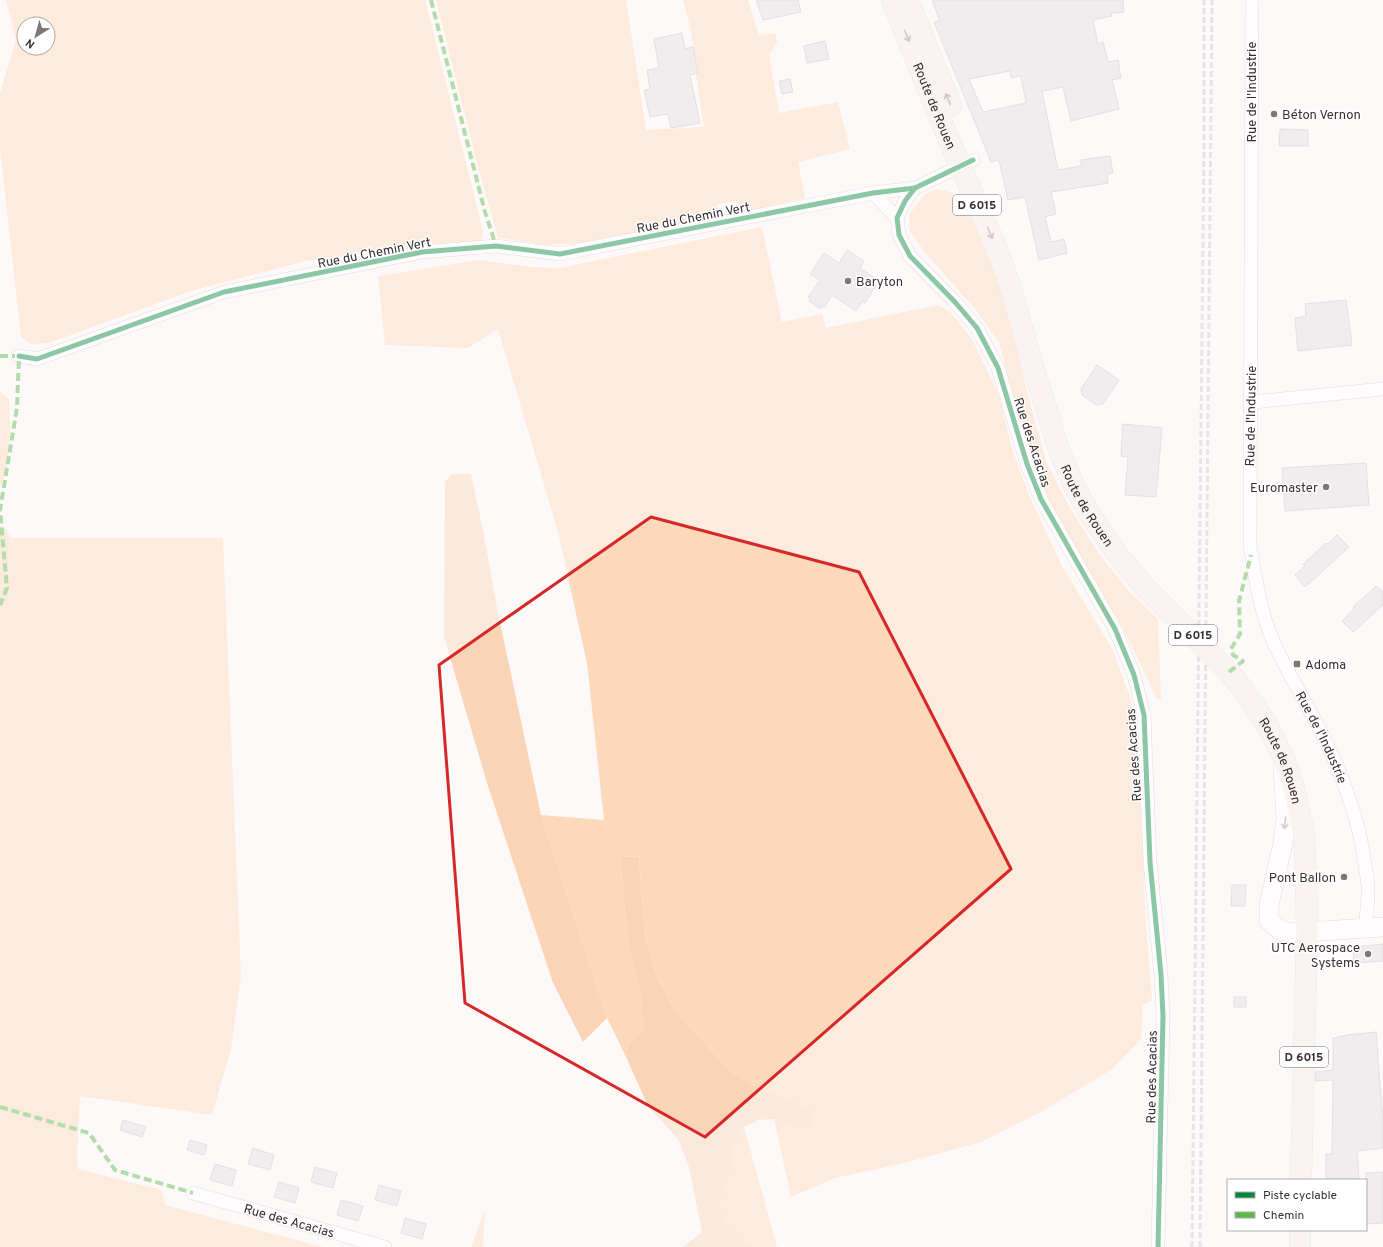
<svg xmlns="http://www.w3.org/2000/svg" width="1383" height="1247" font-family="Overpass,sans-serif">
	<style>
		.green { fill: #fdd9bc; fill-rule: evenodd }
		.forest { fill: #f9d4b7 }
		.building { fill: #e3dcde; stroke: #c7bfc1; fill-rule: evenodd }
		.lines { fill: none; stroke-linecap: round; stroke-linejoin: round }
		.street-casing { stroke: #bfb9b9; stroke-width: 14 }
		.secondary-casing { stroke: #bfb9b9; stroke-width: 20 }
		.primary-casing { stroke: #d7d3d3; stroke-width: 22 }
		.street { stroke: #fffefe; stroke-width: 13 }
		.secondary { stroke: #fffefe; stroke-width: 19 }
		.primary { stroke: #f4ebe9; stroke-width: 21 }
		.rail { stroke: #cbc9c9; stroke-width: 3; stroke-dasharray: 6 3; stroke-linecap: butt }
		.primary-bridge-casing { stroke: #d7d3d3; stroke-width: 22; stroke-linecap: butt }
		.primary-bridge { stroke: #f4ebe9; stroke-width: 21 }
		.quiet { stroke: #58b947; stroke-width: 4; stroke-dasharray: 8 4; stroke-linecap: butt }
		.cycleway-casing { stroke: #fff; stroke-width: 8 }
		.cycleway { stroke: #00873e; stroke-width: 5 }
		.oneway { stroke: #968c8c }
		.oneway2 { stroke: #9c9696 }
		.marked { fill: none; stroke: #d62828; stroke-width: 3; stroke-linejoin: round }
		.poi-dot { fill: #7e7575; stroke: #fff; stroke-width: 1.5 }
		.labels { text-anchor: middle; stroke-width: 3; stroke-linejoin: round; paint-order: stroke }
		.shield { fill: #fff; stroke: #746d6d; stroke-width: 1 }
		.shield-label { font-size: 12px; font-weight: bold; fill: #392e2e }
		.street-label { font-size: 13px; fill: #392e2e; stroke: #fff }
		.poi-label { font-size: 13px; fill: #392e2e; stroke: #fff; text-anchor: start }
	</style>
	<rect width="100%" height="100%" fill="#fdf9f9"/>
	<g class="green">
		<path d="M6 0H425L483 231 481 243 428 244 306 261 191 291 49 343 31 344 21 337 0 149V93L16 40ZM24 24H48V48H24Z"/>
		<polygon points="436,0 626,0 646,130 704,127 696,76 698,73 690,27 683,0 748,0 759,35 776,34 777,43 769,55 779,113 838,102 850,149 798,162 805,198 747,211 736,201 718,204 715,216 689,223 582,243 548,245 498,238 478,167"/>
		<path d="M937 189C954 192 961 197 971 210L1007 302 1024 380 1046 461 1070 508 1099 554 1128 590 1158 619 1161 700 1157 699 1120 622 1103 598 1059 524 1029 457 999 342 975 309 927 255 909 230 910 213 925 194Z"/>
		<polygon points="762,227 782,322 822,314 826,328 938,305 950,312 972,339 999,395 1012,449 1029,495 1062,566 1113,650 1131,700 1139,769 1146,925 1152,1000 1143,1005 1141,1039 1111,1070 1041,1112 981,1142 900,1164 835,1178 791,1197 774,1119 796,1127 755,1086 733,1073 676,1013 657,977 645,937 639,857 620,856 628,942 641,998 643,1030 628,1044 626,1057 607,1018 541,815 604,820 587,663 558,532 498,329 468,348 385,345 378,276 479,260 530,267 560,268"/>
		<polygon points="0,392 9,399 10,427 7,471 0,486"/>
		<polygon points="0,526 6,529 11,538 223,538 241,976 231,1049 212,1115 80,1096 77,1156 78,1169 162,1190 165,1205 323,1247 0,1247"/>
		<polygon points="744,1127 777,1247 753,1247 729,1228 719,1206 730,1173 732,1148"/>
		<polygon points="485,1210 483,1247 471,1247"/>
	</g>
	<g class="forest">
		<polygon points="452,474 471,474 483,530 497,608 541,815 607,1018 583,1042 553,983 487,783 444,637 445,482"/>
		<polygon points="620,856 639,857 645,937 657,977 676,1013 733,1073 755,1086 813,1112 812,1126 796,1127 774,1119 759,1120 744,1127 732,1148 730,1173 719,1206 729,1228 753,1247 683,1247 702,1232 689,1167 678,1139 648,1106 626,1057 628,1044 643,1030 641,998 628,942"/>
	</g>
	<g class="building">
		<polygon points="756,0 798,0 801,12 763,20"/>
		<path d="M932 0H1123L1124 12 1111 13 1112 16 1093 20 1098 44 1103 42 1108 62 1118 60 1121 78 1112 80 1119 109 1071 121 1063 87 1042 91 1058 170 1081 166V160L1110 156 1113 173 1107 174 1108 183 1051 192 1056 214 1045 217 1051 242 1064 239 1067 253 1039 260 1025 197 1008 200 999 160 991 162 934 22 940 21ZM1010 71 1011 78 1021 76 1026 103 983 112 969 79Z"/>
		<polygon points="682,33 685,49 693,47 698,73 690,75 700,123 671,128 668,114 650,117 644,90 650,89 647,70 659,68 654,39"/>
		<polygon points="825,41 829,59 807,63 804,46"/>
		<polygon points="790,79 793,92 782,94 779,81"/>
		<polygon points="1280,129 1308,130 1308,146 1279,146"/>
		<polygon points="847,250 864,261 860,268 879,281 865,303 863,301 856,311 832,295 824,308 822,306 820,309 809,301 811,299 808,297 820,280 810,274 824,253 839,263"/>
		<polygon points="1346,300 1352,345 1298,351 1295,318 1306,316 1305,304"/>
		<polygon points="1097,365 1119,380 1103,404 1096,405 1082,395 1081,389"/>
		<polygon points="1123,424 1162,428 1156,497 1125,495 1128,457 1121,456"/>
		<polygon points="1366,463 1369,505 1285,511 1282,468"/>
		<polygon points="1337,535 1349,547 1305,587 1295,575 1305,566 1303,564 1326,543 1327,544"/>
		<polygon points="1376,586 1383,592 1383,605 1353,632 1342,621 1355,608 1353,607"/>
		<polygon points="1232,885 1246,885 1245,906 1231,906"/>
		<polygon points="1383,944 1383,961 1354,963 1353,947"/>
		<rect x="1234" y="997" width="12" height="10"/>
		<polygon points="1376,1032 1383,1121 1383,1148 1357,1151 1359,1180 1326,1180 1326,1154 1332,1154 1333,1080 1315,1081 1316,1072 1333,1070 1333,1038 1347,1035"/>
		<polygon points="123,1120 146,1127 142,1137 120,1130"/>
		<polygon points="190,1140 207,1145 204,1155 187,1150"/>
		<polygon points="253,1148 274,1155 270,1170 248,1164"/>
		<polygon points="215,1164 236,1170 232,1186 210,1180"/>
		<polygon points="315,1167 337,1173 333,1188 311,1182"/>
		<polygon points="1383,1172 1383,1223 1366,1224 1366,1173"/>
		<polygon points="279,1182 299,1188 295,1203 274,1197"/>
		<polygon points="379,1185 401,1191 397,1206 375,1200"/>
		<polygon points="341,1200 363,1206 358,1221 337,1215"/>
		<polygon points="405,1218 426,1224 422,1239 401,1233"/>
	</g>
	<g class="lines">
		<defs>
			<g id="street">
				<path id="s1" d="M1252 0 1250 545C1254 571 1258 597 1266 622 1276 653 1294 681 1309 709 1336 758 1358 810 1365 865 1366 874 1369 884 1368 892 1368 904 1366 917 1365 929"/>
				<polyline points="915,188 905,201 897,218 899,235 910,256 955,302 977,328 998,368 1027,464 1041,499 1115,629 1134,675 1144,715 1150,862 1161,975 1163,1016 1158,1247"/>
				<polyline points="873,193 897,218"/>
				<polyline points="19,356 37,359 224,292 422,252 496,246 560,254 873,193 915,188 973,160"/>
				<polyline points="1251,404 1262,401 1383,389"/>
				<path id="s2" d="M193 1193 385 1247"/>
			</g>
			<polyline id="secondary" points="1283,769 1286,818 1283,843 1269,905 1269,921 1280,930 1292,933 1383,927"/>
			<g id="primary">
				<path id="s3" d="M892 0 946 133 995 245 1010 285 1032 363 1059 450 1074 486 1091 516 1117 554 1142 584"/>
				<polyline points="908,0 951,106"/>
				<path id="s4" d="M1242 688 1267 725 1283 756 1294 788 1304 834 1306 878 1307 933 1301 1180"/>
				<polyline points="1300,1247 1300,1230"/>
			</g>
		</defs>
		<use href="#street" class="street-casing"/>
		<use href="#secondary" class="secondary-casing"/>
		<use href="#primary" class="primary-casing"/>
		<use href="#street" class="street"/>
		<use href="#secondary" class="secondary"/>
		<use href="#primary" class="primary"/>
		<g class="rail">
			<polyline points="1192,1247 1204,149 1204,0"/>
			<polyline points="1200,1247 1212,0"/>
		</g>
		<defs>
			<polyline id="primary-bridge" points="1142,584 1229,672 1242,688"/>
		</defs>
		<use href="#primary-bridge" class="primary-bridge-casing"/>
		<use href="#primary-bridge" class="primary-bridge"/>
		<g class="quiet">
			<polyline points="431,0 485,212 496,246"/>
			<polyline points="0,356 19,356 17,408 0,510 7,588 0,605"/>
			<polyline points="1229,672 1243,661 1233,655 1231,649 1240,634 1239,601 1251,555"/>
			<polyline points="0,1107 89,1133 115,1170 193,1193"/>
		</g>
		<defs>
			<g id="cycleway">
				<polyline points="915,188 905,201 897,218 899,235 910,256 955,302 977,328 998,368 1027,464 1041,499 1115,629 1134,675 1144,715 1150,862 1161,975 1163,1016 1158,1247"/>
				<polyline points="19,356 37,359 224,292 422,252 496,246 560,254 873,193 915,188 973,160"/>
			</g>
		</defs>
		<use href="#cycleway" class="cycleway-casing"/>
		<use href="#cycleway" class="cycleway"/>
	</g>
	<defs><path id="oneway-shaft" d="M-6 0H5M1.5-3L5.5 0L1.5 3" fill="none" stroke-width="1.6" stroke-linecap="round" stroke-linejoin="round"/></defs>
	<g class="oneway">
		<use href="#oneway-shaft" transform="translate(907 36) rotate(68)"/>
		<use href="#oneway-shaft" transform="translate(948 99) rotate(-112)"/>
		<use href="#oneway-shaft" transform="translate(990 233) rotate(67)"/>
	</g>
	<use class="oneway2" href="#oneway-shaft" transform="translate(1285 823) rotate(96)"/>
	<path d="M0 0H1383V1247H0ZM651 517 859 572 1011 869 705 1137 465 1003 439 665Z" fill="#fdf9f9" fill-opacity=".55" fill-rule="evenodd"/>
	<path class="marked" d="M651 517 859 572 1011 869 705 1137 465 1003 439 665Z"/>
	<g class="poi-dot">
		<circle cx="1274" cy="114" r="4"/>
		<circle cx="848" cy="281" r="4"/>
		<circle cx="1326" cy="487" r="4"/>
		<rect x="1293" y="660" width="8" height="8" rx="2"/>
		<circle cx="1344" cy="877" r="4"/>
		<circle cx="1368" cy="954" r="4"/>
	</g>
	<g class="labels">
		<g class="shield">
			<rect x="953" y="195" width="48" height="20" rx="3"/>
			<rect x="1169" y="625" width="48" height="20" rx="3"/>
			<rect x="1280" y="1047" width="48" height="20" rx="3"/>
		</g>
		<g class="shield-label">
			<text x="977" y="209">D 6015</text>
			<text x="1193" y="639">D 6015</text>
			<text x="1304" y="1061">D 6015</text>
		</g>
		<g class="street-label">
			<text transform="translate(1251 92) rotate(-90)" y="5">Rue de l'Industrie</text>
			<text dy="5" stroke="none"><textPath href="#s3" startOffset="114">Route de Rouen</textPath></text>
			<text transform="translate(693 217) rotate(-11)" y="5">Rue du Chemin Vert</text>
			<text transform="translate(374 252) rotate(-11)" y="5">Rue du Chemin Vert</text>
			<text transform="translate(1250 416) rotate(-89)" y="5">Rue de l'Industrie</text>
			<text transform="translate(1033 442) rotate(72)" y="5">Rue des Acacias</text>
			<text dy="5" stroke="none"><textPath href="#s3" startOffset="543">Route de Rouen</textPath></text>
			<text dy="5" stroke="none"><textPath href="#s1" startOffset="752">Rue de l'Industrie</textPath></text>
			<text transform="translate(1133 755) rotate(-94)" y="5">Rue des Acacias</text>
			<text dy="5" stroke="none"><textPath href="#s4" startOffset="83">Route de Rouen</textPath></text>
			<text transform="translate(1151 1077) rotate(-89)" y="5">Rue des Acacias</text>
			<text dy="5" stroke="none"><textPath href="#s2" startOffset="100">Rue des Acacias</textPath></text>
		</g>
		<g class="poi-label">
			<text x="1282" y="119">Béton Vernon</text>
			<text x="856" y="286">Baryton</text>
			<text x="1318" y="492" text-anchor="end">Euromaster</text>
			<text x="1305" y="669">Adoma</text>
			<text x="1336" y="882" text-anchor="end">Pont Ballon</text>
			<text x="1360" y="952" text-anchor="end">UTC Aerospace<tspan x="1360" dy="15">Systems</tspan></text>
		</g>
	</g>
	<rect x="1227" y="1179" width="140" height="52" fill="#ffffff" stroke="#b0abab"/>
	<rect x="1235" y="1192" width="20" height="6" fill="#00873e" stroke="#b0abab"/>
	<text x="1263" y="1199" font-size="12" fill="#392e2e">Piste cyclable</text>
	<rect x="1235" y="1212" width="20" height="6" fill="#58b947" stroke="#b0abab"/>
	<text x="1263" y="1219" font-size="12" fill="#392e2e">Chemin</text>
	<g transform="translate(36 36) rotate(217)"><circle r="19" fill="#ffffff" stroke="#b0abab"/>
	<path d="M0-3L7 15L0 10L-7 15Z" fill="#7e7575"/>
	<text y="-6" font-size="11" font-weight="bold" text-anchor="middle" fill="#392e2e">N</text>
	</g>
</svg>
